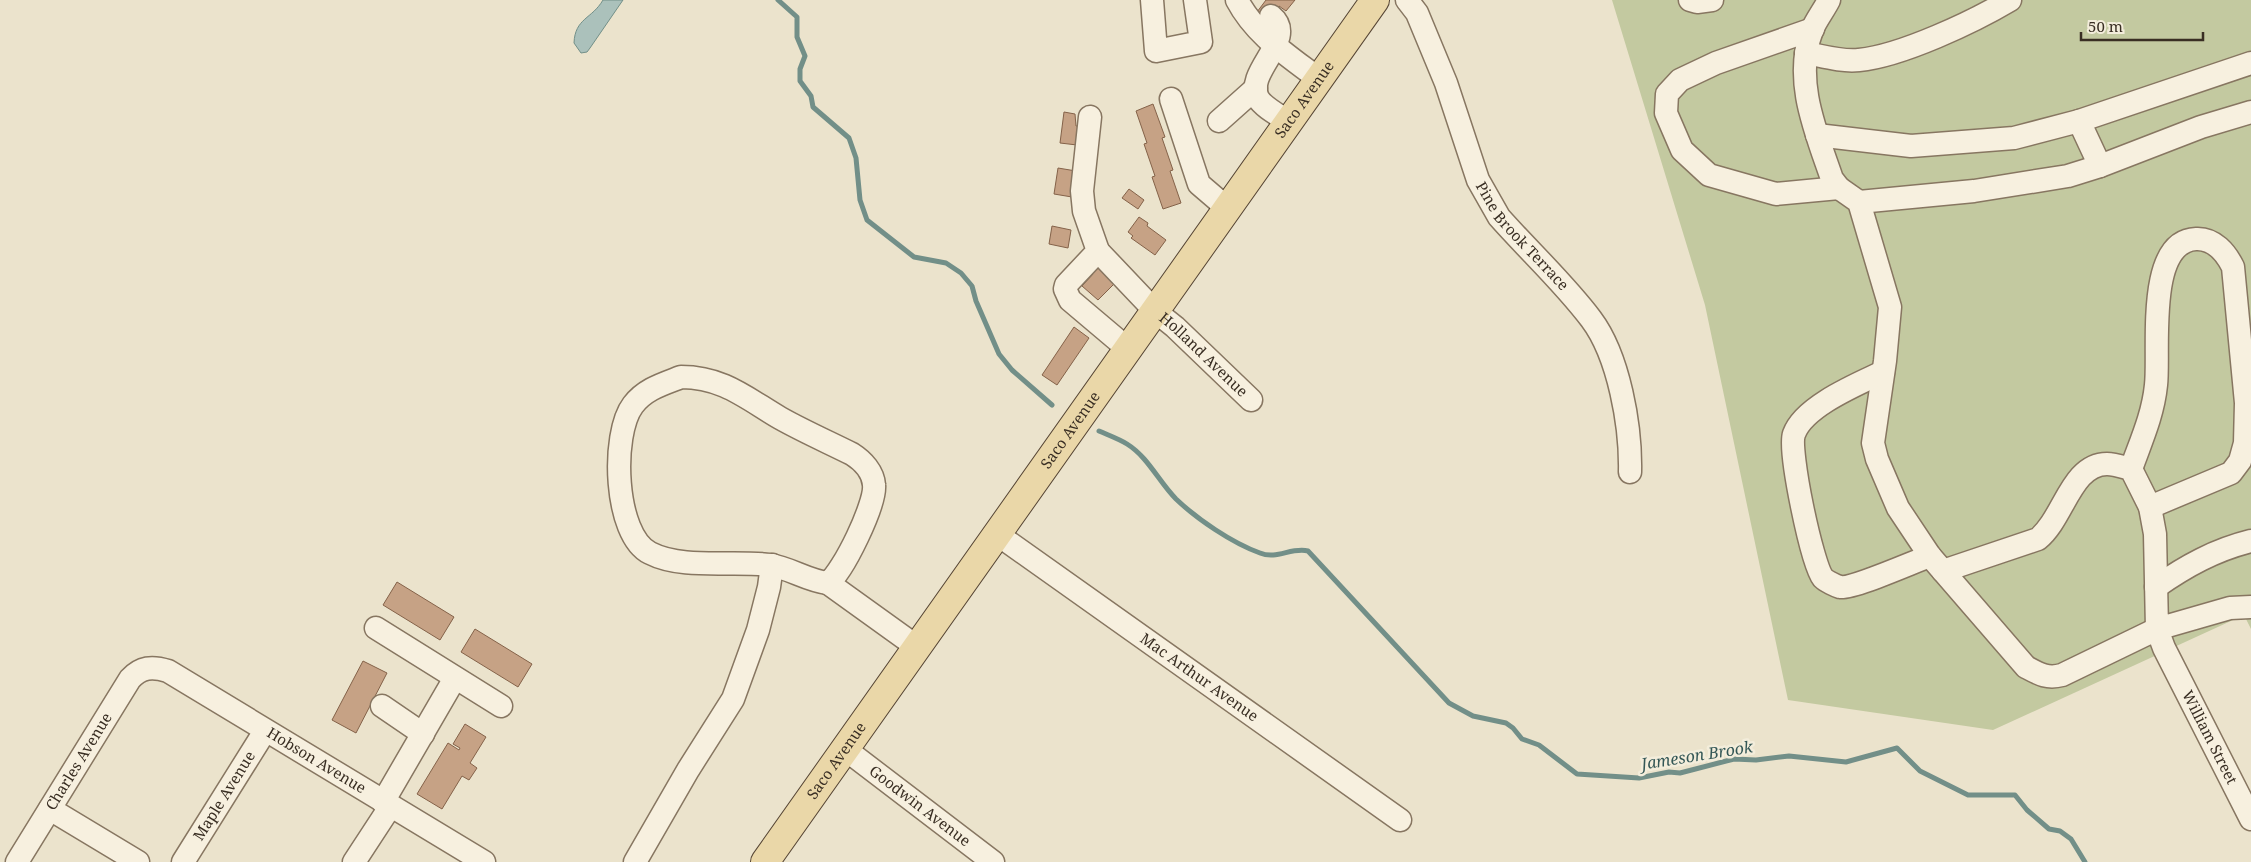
<svg xmlns="http://www.w3.org/2000/svg" width="2251" height="862" font-family="'Noto Serif',serif">
	<style>
		.green { fill: #c3c9a0 }
		.water { fill: #abc1bb; stroke: #728f88 }
		.lines { fill: none; stroke-linecap: round; stroke-linejoin: round }
		.stream { stroke: #728f88; stroke-width: 5 }
		.building { fill: #c6a285; stroke: #846249 }
		.minor-casing { stroke: #877661; stroke-width: 25 }
		.major-casing { stroke: #564534; stroke-width: 30 }
		.minor { stroke: #f7f0df; stroke-width: 22 }
		.major { stroke: #ead7a8; stroke-width: 28 }
		.labels { text-anchor: middle; stroke-width: 5; stroke-linejoin: round; paint-order: stroke }
		.street-label { font-size: 15px; fill: #392e23; stroke: #f3eddb }
		.water-label { font-size: 16px; font-style: italic; fill: #345756; stroke: #f3eddb }
	</style>
	<rect width="100%" height="100%" fill="#ebe3cc"/>
	<polygon class="green" points="1612,0 2251,0 2251,629 2244,615 1993,730 1788,700 1705,305"/>
	<path class="water" d="M603 0H623L590 48 587 52 581 53 574 43C575 18 592 19 603 0Z"/>
	<g class="lines">
		<g class="stream">
			<polyline points="778,0 797,17 797,37 805,56 800,69 800,81 811,96 813,107 849,138 856,158 860,200 867,220 914,257 946,263 961,273 972,286 976,301 999,354 1012,370 1052,405"/>
			<path d="M1099 431C1108 435 1119 439 1127 444 1148 457 1159 482 1176 499 1197 519 1232 543 1260 553 1277 560 1291 547 1308 551L1449 703 1473 716 1506 723 1513 728 1522 739 1539 745 1577 774 1639 778 1669 772 1680 773 1734 759 1756 760 1789 756 1846 762 1897 748 1920 771 1968 795H2015L2027 810 2049 829 2060 831 2071 839 2085 862"/>
		</g>
	</g>
	<g class="building">
		<polygon points="1266,0 1295,0 1286,11 1279,6 1265,24 1254,16"/>
		<polygon points="1153,104 1165,137 1162,138 1173,170 1170,171 1181,203 1163,209 1152,177 1155,176 1144,144 1147,143 1136,111"/>
		<polygon points="1064,112 1075,114 1076,126 1080,126 1077,145 1060,143"/>
		<polygon points="1058,168 1076,171 1072,197 1054,194"/>
		<polygon points="1129,189 1144,200 1138,209 1122,198"/>
		<polygon points="1139,217 1148,223 1147,226 1166,240 1155,255 1131,238 1133,236 1128,232"/>
		<polygon points="1052,226 1071,230 1068,248 1049,244"/>
		<polygon points="1096,265 1115,283 1098,300 1082,286 1093,274 1090,271"/>
		<polygon points="1074,327 1089,338 1057,385 1042,375"/>
		<polygon points="397,582 454,617 440,640 383,605"/>
		<polygon points="475,629 532,664 518,687 461,652"/>
		<polygon points="363,661 387,673 356,733 332,720"/>
		<polygon points="465,724 486,737 470,763 477,768 469,780 462,776 442,809 417,794 448,743 459,750 460,748 453,744"/>
	</g>
	<g class="lines">
		<defs>
			<g id="minor">
				<polyline points="1152,0 1156,51 1201,42 1195,0"/>
				<path d="M1237 0C1256 36 1289 56 1320 80"/>
				<path id="s1" d="M1407 0 1417 13 1446 83 1478 180 1499 217C1529 251 1564 283 1591 319 1619 356 1631 426 1630 472"/>
				<polyline points="1690,0 1697,2 1712,0"/>
				<path id="s2" d="M1829 0C1824 10 1816 20 1812 30 1793 80 1816 132 1832 179L1839 188 1859 202 1890 307 1885 361 1873 443 1877 459 1898 508 1930 556 2026 667C2039 674 2047 679 2062 675L2157 629 2164 648 2251 819"/>
				<path d="M1271 16C1299 39 1244 71 1258 98 1263 107 1280 116 1289 122"/>
				<polyline points="1813,29 1716,63 1680,80 1667,94 1666,113 1682,150 1709,175 1776,194 1839,188"/>
				<path d="M1806 53C1822 56 1842 62 1859 60 1901 56 1973 22 2010 0"/>
				<polyline points="1171,99 1199,184 1227,208"/>
				<polyline points="1090,117 1082,191 1084,211 1098,251 1066,285 1065,289 1070,300 1128,349"/>
				<polyline points="1219,121 1256,88"/>
				<polyline points="2079,121 2100,166"/>
				<polyline points="1817,135 1911,146 2014,138 2079,121 2251,63"/>
				<polyline points="1859,202 1974,191 2068,176 2100,166 2201,127 2251,112"/>
				<path id="s3" d="M1098 251 1155 311 1175 327 1251 400"/>
				<path d="M1883 372C1858 384 1804 406 1794 434 1788 450 1812 564 1823 578 1826 581 1836 586 1840 587 1853 589 1913 562 1930 556"/>
				<path d="M681 377C723 377 746 398 780 418 803 431 828 442 852 454 863 461 873 472 874 485 876 504 843 572 828 583 808 581 790 568 770 565 733 560 683 570 650 553 614 535 611 434 633 405 645 389 663 384 681 377Z"/>
				<path d="M2131 469C2141 441 2153 415 2156 385 2160 352 2145 241 2196 239 2214 238 2226 253 2233 267L2246 403 2245 443 2240 461 2231 473 2150 507"/>
				<path id="s4" d="M997 534 1400 820"/>
				<path d="M1943 571 2038 539C2064 518 2071 464 2107 464 2115 464 2123 467 2131 469L2150 507 2155 534 2157 629 2230 608 2251 607"/>
				<polyline points="828,583 917,647"/>
				<path d="M2156 587C2186 566 2215 550 2251 541"/>
				<polyline points="376,628 501,706"/>
				<polyline points="382,706 423,734"/>
				<path id="s5" d="M845 749 993 862"/>
				<polyline points="383,802 455,678"/>
				<polyline points="50,809 138,862"/>
				<path id="s6" d="M17 862 130 679C141 667 152 666 168 671L484 862"/>
				<path id="s7" d="M183 862 265 731"/>
				<polyline points="354,862 390,807"/>
				<polyline points="635,862 688,770 733,699 758,630 769,587 772,565"/>
			</g>
			<g id="major">
				<path id="s8" d="M765 862 1375 0"/>
			</g>
		</defs>
		<use href="#minor" class="minor-casing"/>
		<use href="#major" class="major-casing"/>
		<use href="#minor" class="minor"/>
		<use href="#major" class="major"/>
	</g>
	<g class="labels">
		<g class="street-label">
			<text dy="5" stroke="none"><textPath href="#s8" startOffset="934">Saco Avenue</textPath></text>
			<text dy="5" stroke="none"><textPath href="#s1" startOffset="266">Pine Brook Terrace</textPath></text>
			<text dy="5" stroke="none"><textPath href="#s3" startOffset="148">Holland Avenue</textPath></text>
			<text dy="5" stroke="none"><textPath href="#s8" startOffset="529">Saco Avenue</textPath></text>
			<text dy="5" stroke="none"><textPath href="#s4" startOffset="248">Mac Arthur Avenue</textPath></text>
			<text dy="5" stroke="none"><textPath href="#s2" startOffset="1009">William Street</textPath></text>
			<text dy="5" stroke="none"><textPath href="#s6" startOffset="118">Charles Avenue</textPath></text>
			<text dy="5" stroke="none"><textPath href="#s6" startOffset="430">Hobson Avenue</textPath></text>
			<text dy="5" stroke="none"><textPath href="#s8" startOffset="124">Saco Avenue</textPath></text>
			<text dy="5" stroke="none"><textPath href="#s7" startOffset="78">Maple Avenue</textPath></text>
			<text dy="5" stroke="none"><textPath href="#s5" startOffset="94">Goodwin Avenue</textPath></text>
		</g>
		<g class="water-label">
			<text transform="translate(1697 755) rotate(-9)" y="6">Jameson Brook</text>
		</g>
	</g>
	<path d="M2081 32v8h122v-8" fill="none" stroke="#392e23" stroke-width="2.5"/>
	<text x="2088" y="32" font-size="15" fill="#392e23" stroke="#f3eddb" stroke-width="4" paint-order="stroke">50 m</text>
</svg>
